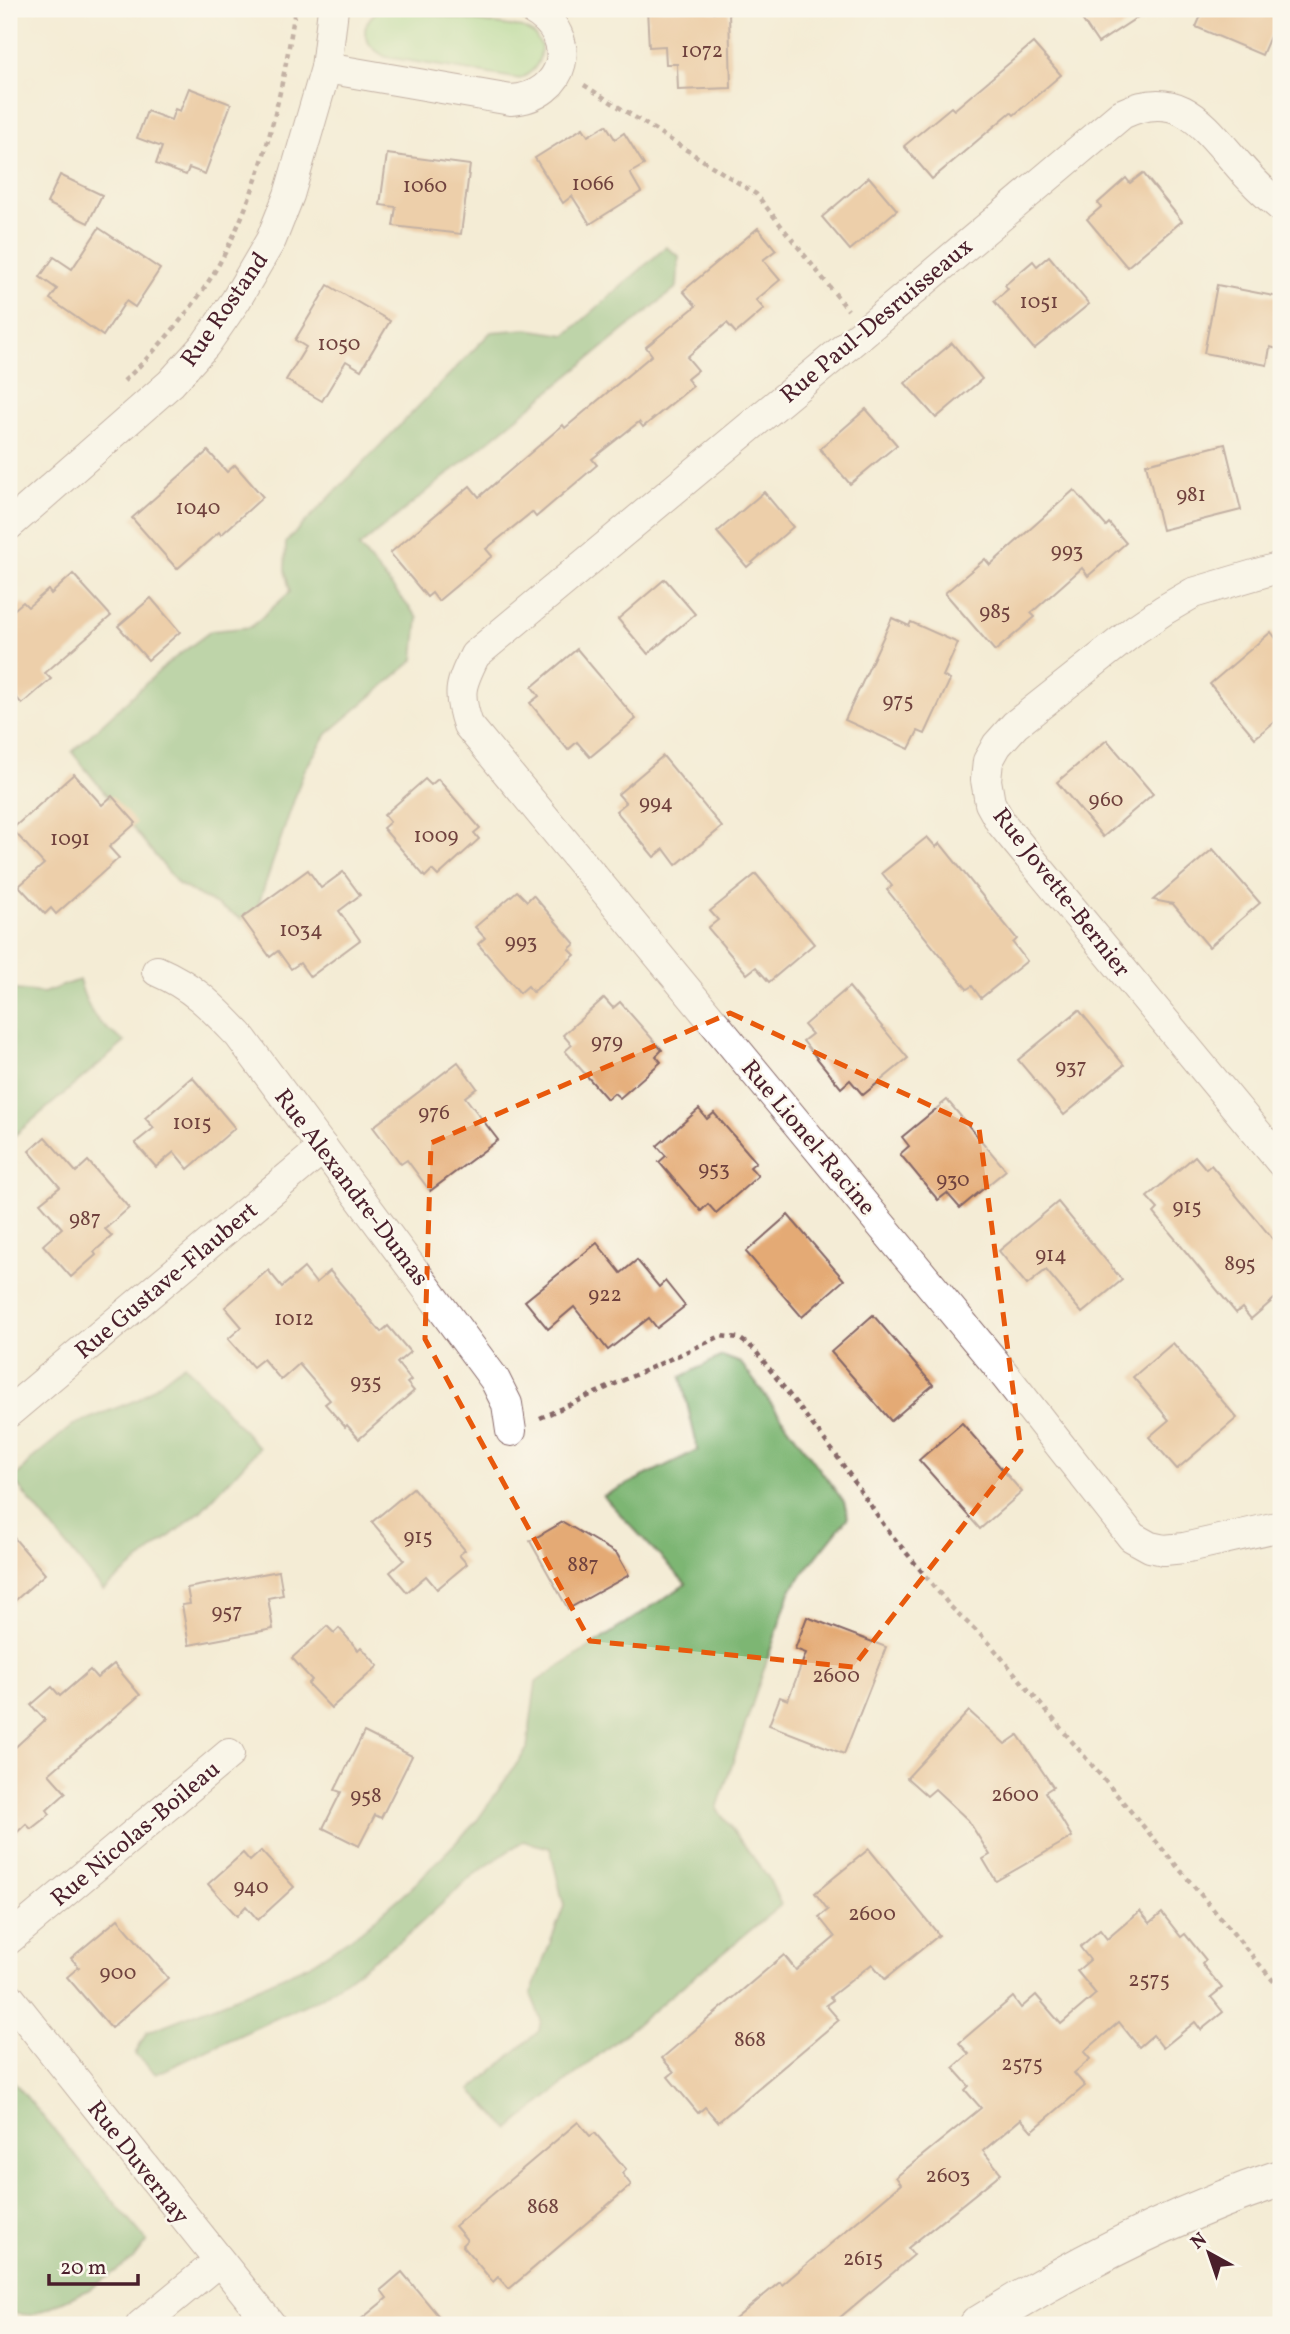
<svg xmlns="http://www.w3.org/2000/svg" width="1290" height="2334" font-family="Vollkorn,serif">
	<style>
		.green { fill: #9cd486; stroke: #737a58; stroke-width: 2 }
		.forest { fill: #7db673; stroke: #646a4f; stroke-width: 2 }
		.building { fill: #e4aa75 }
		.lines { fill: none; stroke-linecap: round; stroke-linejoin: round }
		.minor-casing { stroke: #866767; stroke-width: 32 }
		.tertiary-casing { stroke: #866767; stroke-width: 39 }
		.path { stroke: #866767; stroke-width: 4.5; stroke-dasharray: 5 5; stroke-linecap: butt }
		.minor { stroke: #fff; stroke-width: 30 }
		.tertiary { stroke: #fff; stroke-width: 37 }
		.marked { fill: none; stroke: #e8590c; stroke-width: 5; stroke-dasharray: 14 9; stroke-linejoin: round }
		.labels { text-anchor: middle; stroke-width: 5; stroke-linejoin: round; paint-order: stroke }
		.number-label { font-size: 21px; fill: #70423e }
		.street-label { font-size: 24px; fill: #4a1f2b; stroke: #fbf7ec }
	</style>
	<rect width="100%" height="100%" fill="#fbf7ec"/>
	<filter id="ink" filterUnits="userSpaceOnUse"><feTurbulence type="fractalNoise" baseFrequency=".0143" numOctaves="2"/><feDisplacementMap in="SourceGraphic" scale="14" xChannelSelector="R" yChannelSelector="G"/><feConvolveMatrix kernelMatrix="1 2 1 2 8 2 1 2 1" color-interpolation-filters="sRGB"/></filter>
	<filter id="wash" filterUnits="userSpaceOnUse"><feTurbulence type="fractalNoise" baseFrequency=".00686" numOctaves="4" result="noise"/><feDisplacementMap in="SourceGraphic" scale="28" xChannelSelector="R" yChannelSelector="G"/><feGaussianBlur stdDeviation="1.57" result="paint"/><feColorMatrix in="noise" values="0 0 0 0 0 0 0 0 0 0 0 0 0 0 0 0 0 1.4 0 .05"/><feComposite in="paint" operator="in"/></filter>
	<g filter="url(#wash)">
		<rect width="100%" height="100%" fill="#f4ecd6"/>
		<path class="green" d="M380 9H394L523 28 534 34 541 45C541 63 535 71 520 79L386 57C363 45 356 26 380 9Z"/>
		<g class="forest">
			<polygon points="666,247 679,256 677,287 359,547 418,618 414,660 327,734 304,771 255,914 244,920 178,884 72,752 168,663 211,631 251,627 290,592 285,570 286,542 491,332 527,329 566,335"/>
			<path d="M79 980C89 1014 95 1022 125 1042L9 1140V989L43 993Z"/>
			<polygon points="722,1356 741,1363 844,1502 848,1517 791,1589 717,1809 768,1877 781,1905 509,2129 471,2090 539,2031 541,2020 531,1994 564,1906 550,1848 523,1841 472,1876 410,1933 322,1997 156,2074 135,2054 147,2032 229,2000 309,1965 361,1931 412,1887 476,1822 527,1749 536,1682 686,1584 603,1496 698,1450 681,1377"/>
			<polygon points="184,1364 259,1448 201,1511 103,1590 13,1480 33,1458 73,1425 139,1399"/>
			<polygon points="9,2076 147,2241 133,2259 88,2290 32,2315 9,2313"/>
		</g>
		<g id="blocks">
			<g class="building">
				<polygon points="647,9 709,9 709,12 729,12 731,88 678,90 677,64 666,64 665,46 649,47"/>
				<polygon points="1075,9 1150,9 1098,43"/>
				<polygon points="1204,9 1281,9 1281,11 1262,55 1196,27"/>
				<polygon points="1033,43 1061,75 1014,115 1011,112 932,179 904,146 951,107 954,110"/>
				<polygon points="189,88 231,104 205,174 189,168 186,175 156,164 162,147 137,138 147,111 171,120 175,109 180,111"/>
				<polygon points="606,125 615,139 624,133 644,165 630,173 641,192 590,224 572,196 563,203 535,158 583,128 588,136"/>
				<polygon points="387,154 470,165 461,234 393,226 396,207 380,205"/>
				<polygon points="1143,173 1182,221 1127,267 1087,219 1101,207 1098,203 1126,178 1130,183"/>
				<polygon points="60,175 102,195 88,223 47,203"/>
				<polygon points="869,177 897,210 850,250 822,217"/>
				<polygon points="99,228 160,269 135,307 126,301 103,336 50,299 57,289 40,277 54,257 72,269"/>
				<polygon points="758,228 776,250 763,260 780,280 756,300 764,309 736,333 727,323 687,357 698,370 687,379 693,386 643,427 639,422 592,459 597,465 536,517 532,512 486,549 492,556 438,601 432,593 427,597 390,553 470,486 479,497 563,425 565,428 652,355 646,347 696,306 683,291"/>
				<polygon points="1049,256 1089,304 1034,349 994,301 1008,289 1005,285 1033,261 1037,266"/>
				<polygon points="328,285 390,321 361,370 346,361 322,401 286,380 306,347 295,340"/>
				<polygon points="1217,285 1279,297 1277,312 1281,313 1281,334 1278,349 1270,347 1267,365 1204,353"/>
				<polygon points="952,343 982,379 936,418 905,383"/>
				<polygon points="866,409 897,445 850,484 820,449"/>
				<polygon points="1225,444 1241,510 1162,530 1146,464"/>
				<polygon points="208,451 227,472 235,465 263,497 221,535 219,532 177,569 132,518"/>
				<polygon points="1074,490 1106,526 1109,523 1126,543 1088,576 1082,568 1031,613 1035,617 995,651 945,593 985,559 990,565"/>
				<polygon points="764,492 793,527 747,567 717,532"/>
				<polygon points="73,574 111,616 45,673 51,679 22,704 9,689 9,614 23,602 28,607 48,590 51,594"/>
				<polygon points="665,579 695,614 648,654 618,619"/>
				<polygon points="151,598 180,632 148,660 118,626"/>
				<polygon points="892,618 909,626 911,622 958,643 943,676 950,680 925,734 918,731 909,749 845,720"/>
				<polygon points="1271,632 1281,645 1281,716 1255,738 1210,684"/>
				<polygon points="577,649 636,719 590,757 577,742 568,750 530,703 539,696 532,687"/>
				<polygon points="1107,740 1153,794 1103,837 1057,782"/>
				<polygon points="663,756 722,827 676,865 664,849 654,857 616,811 626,803 618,794"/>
				<polygon points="74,774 102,805 112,796 136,823 109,847 119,858 56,914 51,908 45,914 19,886 44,864 12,829"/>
				<polygon points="425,779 431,785 438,779 480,828 474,833 479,839 438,876 432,870 425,877 383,828 390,822 384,815"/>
				<polygon points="927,837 936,847 940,843 1017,939 1013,943 1027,961 981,998 972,986 967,989 887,890 892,886 882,873"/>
				<polygon points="1213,849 1260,903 1209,947 1173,904 1153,900"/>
				<polygon points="308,870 321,888 343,872 360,895 339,911 360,940 310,977 300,963 291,969 278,951 270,957 242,918"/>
				<polygon points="756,874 814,944 769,982 756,967 747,974 708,928 718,920 710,911"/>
				<polygon points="517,891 527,901 533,895 575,944 569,949 575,955 533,992 528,986 520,993 478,944 485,938 475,927"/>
				<polygon points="849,987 908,1058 863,1095 850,1080 841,1088 803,1041 812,1034 804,1025"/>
				<polygon points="604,998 613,1008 620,1002 662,1050 656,1056 661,1062 620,1098 614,1093 607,1099 565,1051 572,1045 563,1035"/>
				<polygon points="1079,1010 1124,1065 1064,1115 1018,1060"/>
				<polygon points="458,1062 477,1088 465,1097 498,1140 430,1191 407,1160 401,1164 373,1127"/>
				<polygon points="192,1077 235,1128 188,1169 174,1152 156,1167 135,1143 154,1128 145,1118"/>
				<polygon points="947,1100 1006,1170 960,1208 947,1193 938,1200 900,1154 909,1146 902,1137"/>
				<polygon points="699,1109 707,1119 714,1113 756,1162 750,1167 758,1176 716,1213 708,1204 701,1211 659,1162 666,1156 657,1146"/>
				<polygon points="45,1137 76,1172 88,1161 129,1208 105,1229 112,1236 94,1252 96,1255 71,1277 43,1245 62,1228 40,1203 60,1187 29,1151"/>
				<polygon points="1195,1156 1206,1169 1211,1165 1281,1249 1281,1293 1251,1319 1242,1308 1236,1313 1154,1213 1158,1209 1147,1197"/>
				<polygon points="1058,1202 1122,1280 1082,1313 1046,1270 1027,1285 999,1251"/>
				<polygon points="788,1215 844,1280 802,1317 746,1252"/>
				<polygon points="597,1243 621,1273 637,1260 659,1287 665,1281 685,1306 657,1328 649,1318 608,1350 574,1307 548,1329 525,1301"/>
				<polygon points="304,1268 316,1283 330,1271 381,1332 388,1326 410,1352 397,1363 411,1380 407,1383 414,1391 359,1439 347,1425 345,1427 325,1404 330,1400 299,1364 281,1380 263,1359 253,1367 228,1339 242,1327 225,1307 268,1270 282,1287"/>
				<polygon points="873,1315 933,1385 891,1421 831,1352"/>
				<polygon points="1173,1343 1237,1418 1177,1469 1149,1437 1169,1420 1133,1377"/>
				<polygon points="962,1423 1022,1492 980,1529 919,1460"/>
				<polygon points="413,1488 465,1550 459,1555 467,1564 437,1589 426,1576 407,1592 390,1572 404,1560 372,1522"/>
				<polygon points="563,1522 617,1554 629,1575 568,1609 530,1541"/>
				<polygon points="9,1532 45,1574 9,1606"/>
				<polygon points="279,1571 283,1595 268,1598 273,1629 189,1645 182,1605 190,1604 187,1588"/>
				<polygon points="807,1617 886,1647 844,1754 769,1725 780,1697 788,1700 806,1653 795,1649"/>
				<polygon points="327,1626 334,1633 339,1628 358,1650 361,1647 378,1666 331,1708 308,1684 312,1680 292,1658"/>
				<polygon points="114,1664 140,1695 49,1774 66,1793 47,1810 50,1814 31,1829 26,1824 9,1840 9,1753 45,1720 31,1705 52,1687 60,1696 90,1670 97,1678"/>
				<polygon points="969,1711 1005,1744 1018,1735 1053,1787 1045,1792 1072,1837 996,1881 983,1859 990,1855 968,1820 935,1789 927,1796 907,1778"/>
				<polygon points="364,1732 412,1756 381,1818 375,1815 359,1846 323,1828 341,1792 335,1790"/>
				<polygon points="869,1849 939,1935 885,1979 872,1964 830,1997 833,2000 826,2005 839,2020 718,2122 705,2107 698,2113 668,2077 674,2072 662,2058 784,1955 796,1970 835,1937 819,1917 828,1910 815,1893"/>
				<polygon points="261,1851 294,1887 258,1920 246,1906 237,1916 208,1884 243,1853 250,1861"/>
				<polygon points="1140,1911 1150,1923 1162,1913 1181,1937 1185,1934 1206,1960 1202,1964 1222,1988 1211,1997 1223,2012 1201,2030 1195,2022 1163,2048 1153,2035 1139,2047 1119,2022 1084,2052 1090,2059 1074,2073 1085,2086 1032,2131 1021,2119 983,2151 1001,2173 908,2248 914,2255 831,2325 728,2325 780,2282 782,2285 901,2184 896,2177 981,2108 965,2090 969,2086 953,2068 969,2054 959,2043 1013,1997 1021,2008 1036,1995 1061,2024 1096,1994 1077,1971 1090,1960 1080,1947 1100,1930 1107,1939"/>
				<polygon points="118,1919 168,1978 111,2028 67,1977 79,1967 71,1958"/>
				<polygon points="578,2122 590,2136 595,2133 626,2169 622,2173 631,2185 509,2289 498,2277 493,2282 462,2245 467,2240 455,2226"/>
				<polygon points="402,2272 446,2325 354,2325 387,2298 381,2290"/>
			</g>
		</g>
	</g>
	<g filter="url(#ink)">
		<use href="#blocks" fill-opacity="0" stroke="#866767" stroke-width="2"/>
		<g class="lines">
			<defs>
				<g id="minor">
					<path d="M326 68 511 100C566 97 581 36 532 9"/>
					<path d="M1281 207C1264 193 1249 178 1235 161 1201 122 1178 88 1122 114L865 331 475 655C460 685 457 693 468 725L996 1364 1132 1537 1150 1547 1164 1550 1184 1548 1281 1526"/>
					<polyline points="9,525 171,383 205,345 236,300 271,240 289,195 326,68 333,9"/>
					<polyline points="1281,567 1193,593 1164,610 1136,629 1015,725 997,745 988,761 986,780 990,803 1001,823 1281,1162"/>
					<path d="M157 971C194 987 212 1007 239 1035L495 1380 507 1404 511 1431"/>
					<polyline points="9,1412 323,1148"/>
					<polyline points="9,1939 229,1754"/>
					<polyline points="9,1997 271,2325"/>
					<polyline points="141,2325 219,2261"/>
				</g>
				<path id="tertiary" d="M978 2325C1074 2265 1173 2214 1281 2178"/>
			</defs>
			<use href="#minor" class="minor-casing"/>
			<use href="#tertiary" class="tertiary-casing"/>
			<g class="path">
				<polyline points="584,85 756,194 848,310"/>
				<path d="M124 381C164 343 201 300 226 251 264 176 283 90 295 9"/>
				<polyline points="540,1418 721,1336 739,1338 754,1349 836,1455 886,1528 950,1606 990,1644 1281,1990"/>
			</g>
			<use href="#minor" class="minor"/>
			<use href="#tertiary" class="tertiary"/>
		</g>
	</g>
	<path d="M0 0H1290V2334H0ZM730 1013 979 1128 1021 1451 853 1667 590 1641 425 1339 431 1143Z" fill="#f4ecd6" fill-opacity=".55" fill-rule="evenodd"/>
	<path class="marked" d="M730 1013 979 1128 1021 1451 853 1667 590 1641 425 1339 431 1143Z"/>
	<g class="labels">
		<g class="number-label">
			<text x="702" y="57">1072</text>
			<text x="593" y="190">1066</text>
			<text x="425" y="192">1060</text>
			<text x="1039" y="308">1051</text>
			<text x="339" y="350">1050</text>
			<text x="1191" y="501">981</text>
			<text x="198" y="514">1040</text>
			<text x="1067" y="557">993</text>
			<text x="995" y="618">985</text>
			<text x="898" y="707">975</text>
			<text x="1106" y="806">960</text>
			<text x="656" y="809">994</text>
			<text x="436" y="842">1009</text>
			<text x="70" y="845">1091</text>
			<text x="301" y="936">1034</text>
			<text x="521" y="948">993</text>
			<text x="607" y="1048">979</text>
			<text x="1071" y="1073">937</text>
			<text x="434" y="1119">976</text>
			<text x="192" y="1129">1015</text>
			<text x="714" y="1175">953</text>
			<text x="953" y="1186">930</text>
			<text x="1187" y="1213">915</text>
			<text x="85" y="1225">987</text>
			<text x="1051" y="1261">914</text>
			<text x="1240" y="1270">895</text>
			<text x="605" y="1301">922</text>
			<text x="294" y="1325">1012</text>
			<text x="366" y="1388">935</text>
			<text x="418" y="1543">915</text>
			<text x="583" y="1571">887</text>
			<text x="227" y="1618">957</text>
			<text x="836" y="1682">2600</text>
			<text x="1015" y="1801">2600</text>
			<text x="366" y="1802">958</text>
			<text x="251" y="1893">940</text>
			<text x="872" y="1920">2600</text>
			<text x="118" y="1979">900</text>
			<text x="1149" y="1986">2575</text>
			<text x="750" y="2046">868</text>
			<text x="1022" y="2070">2575</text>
			<text x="948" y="2182">2603</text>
			<text x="543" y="2213">868</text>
			<text x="863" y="2265">2615</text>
		</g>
		<g class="street-label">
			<text transform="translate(224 309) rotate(-55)" y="8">Rue Rostand</text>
			<text transform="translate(876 320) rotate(-40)" y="8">Rue Paul-Desruisseaux</text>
			<text transform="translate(1062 892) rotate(52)" y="8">Rue Jovette-Bernier</text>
			<text transform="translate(809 1137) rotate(50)" y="8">Rue Lionel-Racine</text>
			<text transform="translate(352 1187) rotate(53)" y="8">Rue Alexandre-Dumas</text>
			<text transform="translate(166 1280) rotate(-40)" y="8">Rue Gustave-Flaubert</text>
			<text transform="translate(135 1833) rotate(-40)" y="8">Rue Nicolas-Boileau</text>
			<text transform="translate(139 2162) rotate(52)" y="8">Rue Duvernay</text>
		</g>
	</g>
	<rect width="1290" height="2334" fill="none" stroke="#fbf7ec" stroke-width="35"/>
	<g transform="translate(1209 2253) rotate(320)" stroke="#fbf7ec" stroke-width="5" paint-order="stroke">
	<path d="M0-5L12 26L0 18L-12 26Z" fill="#4a1f2b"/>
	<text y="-10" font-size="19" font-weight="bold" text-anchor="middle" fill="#4a1f2b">N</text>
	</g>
	<path d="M49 2274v10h89v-10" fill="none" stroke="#4a1f2b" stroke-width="3.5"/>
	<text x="60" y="2274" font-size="21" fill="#4a1f2b" stroke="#fbf7ec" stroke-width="5" paint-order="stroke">20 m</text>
</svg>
